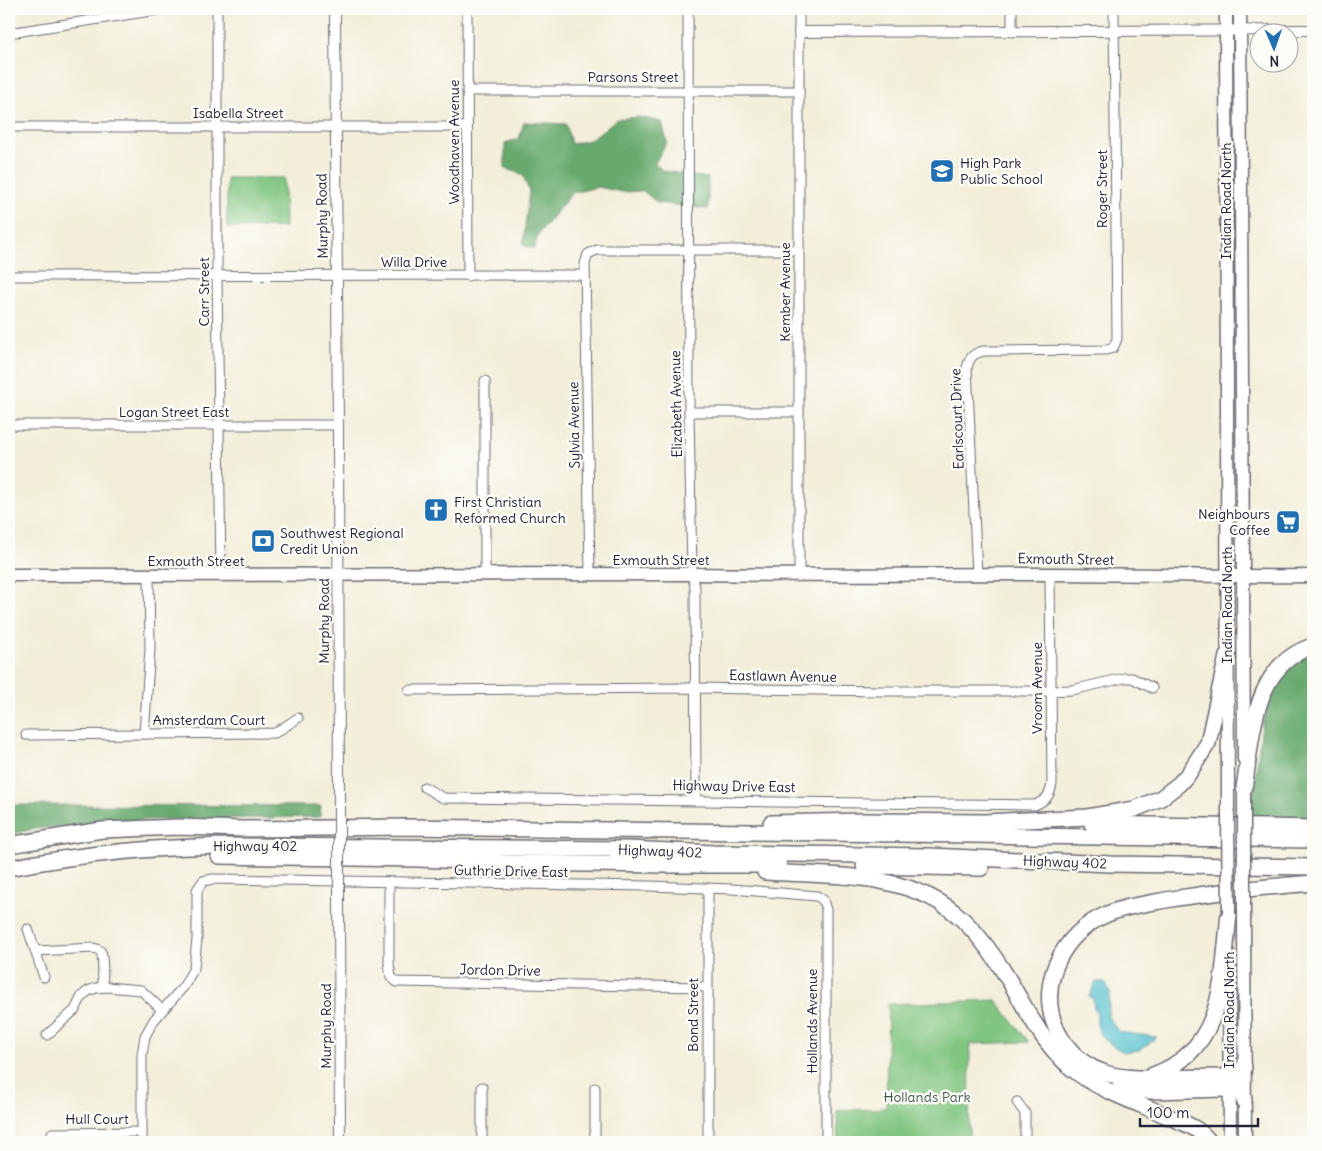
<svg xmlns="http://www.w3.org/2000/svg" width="1322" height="1151" font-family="Delius,sans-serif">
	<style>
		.green { fill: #80c580; stroke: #51745e }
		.forest { fill: #68aa6e; stroke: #456654 }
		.water { fill: #53bfce; stroke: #3a7084 }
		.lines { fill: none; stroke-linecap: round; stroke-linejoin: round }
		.minor-casing { stroke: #6b6972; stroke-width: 11 }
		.tertiary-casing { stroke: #6b6972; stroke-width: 12 }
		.secondary-casing { stroke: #6b6972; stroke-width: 15 }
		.motorway-casing { stroke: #6b6972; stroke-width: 18 }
		.minor { stroke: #fff; stroke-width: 9 }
		.tertiary { stroke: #fff; stroke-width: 10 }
		.secondary { stroke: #fff; stroke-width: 12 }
		.motorway { stroke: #fff; stroke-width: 15 }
		.tertiary-bridge-casing { stroke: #6b6972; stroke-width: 12; stroke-linecap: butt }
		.secondary-bridge-casing { stroke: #6b6972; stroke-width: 15; stroke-linecap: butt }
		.tertiary-bridge { stroke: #fff; stroke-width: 10 }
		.secondary-bridge { stroke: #fff; stroke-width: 12 }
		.labels { text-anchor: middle; stroke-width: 5; stroke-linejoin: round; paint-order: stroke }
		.street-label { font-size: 14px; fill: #22223b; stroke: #fdfcf7 }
		.poi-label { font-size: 14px; fill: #22223b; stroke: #fdfcf7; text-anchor: start }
		.park-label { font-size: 14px; fill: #435b53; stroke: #fdfcf7 }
	</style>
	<rect width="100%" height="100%" fill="#fdfcf7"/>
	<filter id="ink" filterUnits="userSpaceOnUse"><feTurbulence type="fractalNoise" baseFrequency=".02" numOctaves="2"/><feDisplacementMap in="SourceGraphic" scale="10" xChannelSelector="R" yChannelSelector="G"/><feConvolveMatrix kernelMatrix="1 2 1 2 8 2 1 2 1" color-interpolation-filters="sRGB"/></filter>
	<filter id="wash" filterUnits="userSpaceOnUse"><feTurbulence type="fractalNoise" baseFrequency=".0096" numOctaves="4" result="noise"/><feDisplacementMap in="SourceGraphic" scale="20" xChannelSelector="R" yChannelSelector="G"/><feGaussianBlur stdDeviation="1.12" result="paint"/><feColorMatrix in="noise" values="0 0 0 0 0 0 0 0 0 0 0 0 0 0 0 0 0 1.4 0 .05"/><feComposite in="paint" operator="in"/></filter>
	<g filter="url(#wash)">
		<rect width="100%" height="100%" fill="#f2eed9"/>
		<g class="green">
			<polygon points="227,178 284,178 285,227 227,228"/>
			<polygon points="996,1000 1029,1042 970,1044 969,1142 838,1142 837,1111 886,1108 888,1004"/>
		</g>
		<g class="forest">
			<polygon points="640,117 662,122 667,142 655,163 663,171 708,178 708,209 658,203 643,191 622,192 598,187 572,193 539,233 534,249 523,245 529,191 523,175 505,168 505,143 519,139 524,122 566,124 571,144 590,140 617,119"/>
			<polygon points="1313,654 1313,817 1250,816 1262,725 1275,685 1299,658"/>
			<polygon points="9,805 321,806 320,817 141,820 33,829 9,835"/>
		</g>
		<path class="water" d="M1096 982H1105L1110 993 1108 1017 1119 1032 1157 1037 1140 1050 1123 1052C1105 1040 1095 1037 1097 1013L1094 1009 1093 998 1089 997Z"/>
	</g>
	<g filter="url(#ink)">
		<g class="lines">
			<defs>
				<g id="minor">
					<polyline points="217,9 217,276 221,576"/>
					<polyline points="467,9 468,276"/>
					<polyline points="688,9 689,412 692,574 695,587 696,799"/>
					<polyline points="1012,9 1012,32"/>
					<polyline points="9,33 164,9"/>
					<polyline points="467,91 799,91"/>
					<polyline points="9,127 467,127"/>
					<polyline points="9,276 585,275"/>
					<polyline points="485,381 485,575"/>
					<polyline points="689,412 799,412"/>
					<polyline points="9,425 338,425"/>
					<path d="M977 574 967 368C969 358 973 353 984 351L1106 350 1113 348 1117 339 1114 9"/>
					<polyline points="590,575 585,264 588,254 597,250 799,250"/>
					<polyline points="799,576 799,9"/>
					<polyline points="409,690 694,688 880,691 1050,691 1072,690 1124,678 1132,678 1152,688"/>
					<polyline points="144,734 150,649 149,576"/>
					<polyline points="26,735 275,733 298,718"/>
					<path d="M424 787 443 798 1035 805C1046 800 1050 796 1052 784L1050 574"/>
					<polyline points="389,882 389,964 391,977 397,982 707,987"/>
					<polyline points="708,888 708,1142"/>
					<polyline points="28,929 44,977"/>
					<path d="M36 951 93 948C97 949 99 949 101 952 104 958 102 980 103 987"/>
					<polyline points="47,1035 75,1010 82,996 88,991 96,988 107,987 141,990 162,1010"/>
					<polyline points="595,1088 595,1142"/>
					<polyline points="1017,1102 1025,1113 1025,1142"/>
					<polyline points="52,1133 142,1132"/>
					<polyline points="142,1142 142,1055 145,1036 154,1020 184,986 194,968 197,939 197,890 203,881 213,879 649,886 732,889 817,896 823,900 826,910 826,1142"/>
					<polyline points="482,1142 482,1087"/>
				</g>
				<g id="tertiary">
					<polyline points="335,9 338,425 339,803"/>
					<polyline points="799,32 1313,30"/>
					<polyline points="339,902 340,1142"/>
				</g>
				<g id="secondary">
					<polyline points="1226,9 1228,817"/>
					<polyline points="1240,9 1244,759"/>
					<path d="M9 575 692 574C811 576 929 574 1048 574 1137 574 1225 577 1313 576"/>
					<polyline points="1244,779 1244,818"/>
					<polyline points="1244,914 1245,1142"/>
					<polyline points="1229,962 1230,1142"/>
				</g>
				<g id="motorway">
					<path d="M1244 788C1253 736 1252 665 1313 646"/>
					<polyline points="771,823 863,821 985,822 1087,817 1135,809 1161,798 1179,784 1189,773 1208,743 1227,656"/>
					<polyline points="1092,824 1313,828"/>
					<polyline points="9,845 102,830 178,827 243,829 406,827 1313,840"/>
					<polyline points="219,856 419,859 508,863 668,865 779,865"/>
					<polyline points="864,866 981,868"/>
					<path d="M9 868C90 852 163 846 245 846L628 849 713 853 929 856 1110 864 1313 867"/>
					<path d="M765 872C831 876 912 871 963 920 984 940 999 963 1013 987 1031 1018 1049 1053 1079 1074 1103 1091 1137 1103 1165 1115 1180 1122 1200 1127 1209 1142"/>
					<path d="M1153 1075C1225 1050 1222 977 1229 914"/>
					<polyline points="1118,1089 1150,1091 1225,1089 1232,1085 1244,1067"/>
					<path d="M1244 1100C1241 1092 1239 1081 1230 1077 1207 1077 1184 1077 1162 1078 1143 1078 1124 1079 1105 1073 1089 1068 1076 1058 1066 1045 1032 1001 1054 940 1101 917 1121 907 1144 904 1166 900 1215 892 1264 887 1313 883"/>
				</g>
			</defs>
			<use href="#minor" class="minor-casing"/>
			<use href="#tertiary" class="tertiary-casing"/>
			<use href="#secondary" class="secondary-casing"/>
			<use href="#motorway" class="motorway-casing"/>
			<use href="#minor" class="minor"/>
			<use href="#tertiary" class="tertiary"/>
			<use href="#secondary" class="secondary"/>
			<use href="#motorway" class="motorway"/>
			<defs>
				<polyline id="tertiary-bridge" points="339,803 339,902"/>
				<g id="secondary-bridge">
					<polyline points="1228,817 1229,914"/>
					<polyline points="1244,914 1244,818"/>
				</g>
			</defs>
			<use href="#tertiary-bridge" class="tertiary-bridge-casing"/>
			<use href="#secondary-bridge" class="secondary-bridge-casing"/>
			<use href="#tertiary-bridge" class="tertiary-bridge"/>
			<use href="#secondary-bridge" class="secondary-bridge"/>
		</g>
	</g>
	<defs>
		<symbol id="school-square" viewBox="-11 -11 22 22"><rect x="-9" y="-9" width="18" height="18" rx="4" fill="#1f6fb2" stroke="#fdfcf7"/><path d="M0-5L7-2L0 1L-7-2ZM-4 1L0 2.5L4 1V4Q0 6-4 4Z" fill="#fff"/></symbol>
		<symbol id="church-square" viewBox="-11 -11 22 22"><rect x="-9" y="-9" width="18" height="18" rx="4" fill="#1f6fb2" stroke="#fdfcf7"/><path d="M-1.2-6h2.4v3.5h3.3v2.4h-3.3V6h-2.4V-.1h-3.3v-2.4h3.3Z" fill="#fff"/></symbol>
		<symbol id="supermarket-square" viewBox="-11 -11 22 22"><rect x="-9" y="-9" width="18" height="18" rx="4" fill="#1f6fb2" stroke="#fdfcf7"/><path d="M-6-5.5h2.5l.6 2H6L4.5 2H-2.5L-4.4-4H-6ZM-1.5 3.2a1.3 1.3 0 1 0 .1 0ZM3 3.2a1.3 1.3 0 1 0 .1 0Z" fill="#fff"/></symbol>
		<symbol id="bank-square" viewBox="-11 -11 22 22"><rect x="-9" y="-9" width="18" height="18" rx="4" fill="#1f6fb2" stroke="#fdfcf7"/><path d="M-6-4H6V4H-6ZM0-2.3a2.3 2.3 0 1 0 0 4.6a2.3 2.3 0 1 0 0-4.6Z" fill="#fff"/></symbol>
	</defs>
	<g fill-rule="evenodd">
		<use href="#school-square" x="928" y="157" width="28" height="28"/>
		<use href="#church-square" x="422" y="496" width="28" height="28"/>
		<use href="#supermarket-square" x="1274" y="508" width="28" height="28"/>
		<use href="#bank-square" x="249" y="527" width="28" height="28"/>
	</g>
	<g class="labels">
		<g class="street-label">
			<text x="633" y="82">Parsons Street</text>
			<text x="238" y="118">Isabella Street</text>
			<text transform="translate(454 142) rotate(-90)" y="5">Woodhaven Avenue</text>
			<text transform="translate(1102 189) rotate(-90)" y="5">Roger Street</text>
			<text transform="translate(1226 201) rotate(-90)" y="5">Indian Road North</text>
			<text transform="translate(322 216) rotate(-91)" y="5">Murphy Road</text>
			<text x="414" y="267">Willa Drive</text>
			<text transform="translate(204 292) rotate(-90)" y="5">Carr Street</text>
			<text transform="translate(785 292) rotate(-90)" y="5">Kember Avenue</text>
			<text transform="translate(676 404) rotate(-91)" y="5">Elizabeth Avenue</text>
			<text x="174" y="417">Logan Street East</text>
			<text transform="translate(957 419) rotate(-92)" y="5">Earlscourt Drive</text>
			<text transform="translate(574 425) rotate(-91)" y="5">Sylvia Avenue</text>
			<text transform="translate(1066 559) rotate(1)" y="5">Exmouth Street</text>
			<text x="661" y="565">Exmouth Street</text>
			<text x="196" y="566">Exmouth Street</text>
			<text transform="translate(1227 605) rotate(-90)" y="5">Indian Road North</text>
			<text transform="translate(324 621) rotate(-90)" y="5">Murphy Road</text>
			<text transform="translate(783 676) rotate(1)" y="5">Eastlawn Avenue</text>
			<text transform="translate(1037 688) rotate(-90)" y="5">Vroom Avenue</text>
			<text x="209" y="725">Amsterdam Court</text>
			<text transform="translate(734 786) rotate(1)" y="5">Highway Drive East</text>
			<text x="255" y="851">Highway 402</text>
			<text transform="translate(660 851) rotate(2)" y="5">Highway 402</text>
			<text transform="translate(1065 862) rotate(2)" y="5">Highway 402</text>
			<text transform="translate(511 871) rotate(1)" y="5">Guthrie Drive East</text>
			<text transform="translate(500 970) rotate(1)" y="5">Jordon Drive</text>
			<text transform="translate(1229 1010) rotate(-90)" y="5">Indian Road North</text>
			<text transform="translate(693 1015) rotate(-90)" y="5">Bond Street</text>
			<text transform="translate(812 1021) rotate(-90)" y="5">Hollands Avenue</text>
			<text transform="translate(326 1026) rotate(-90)" y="5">Murphy Road</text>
			<text x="97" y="1124">Hull Court</text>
		</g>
		<g class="poi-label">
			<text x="960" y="168">High Park<tspan x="960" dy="16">Public School</tspan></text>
			<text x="454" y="507">First Christian<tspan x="454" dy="16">Reformed Church</tspan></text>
			<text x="1270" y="519" text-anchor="end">Neighbours<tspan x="1270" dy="16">Coffee</tspan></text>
			<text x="280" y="538">Southwest Regional<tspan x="280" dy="16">Credit Union</tspan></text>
		</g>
		<g class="park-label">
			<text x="927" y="1102">Hollands Park</text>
		</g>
	</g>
	<rect width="1322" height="1151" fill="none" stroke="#fdfcf7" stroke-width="30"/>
	<g transform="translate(1274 48) rotate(178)"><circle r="24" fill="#fdfcf7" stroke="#a5a5ac"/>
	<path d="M0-4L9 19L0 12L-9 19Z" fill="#1f6fb2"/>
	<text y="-8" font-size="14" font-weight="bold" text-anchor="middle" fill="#22223b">N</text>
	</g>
	<path d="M1140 1118v8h118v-8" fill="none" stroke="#22223b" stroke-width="2.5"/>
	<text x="1147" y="1118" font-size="15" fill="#22223b" stroke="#fdfcf7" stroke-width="4" paint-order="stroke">100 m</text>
</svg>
